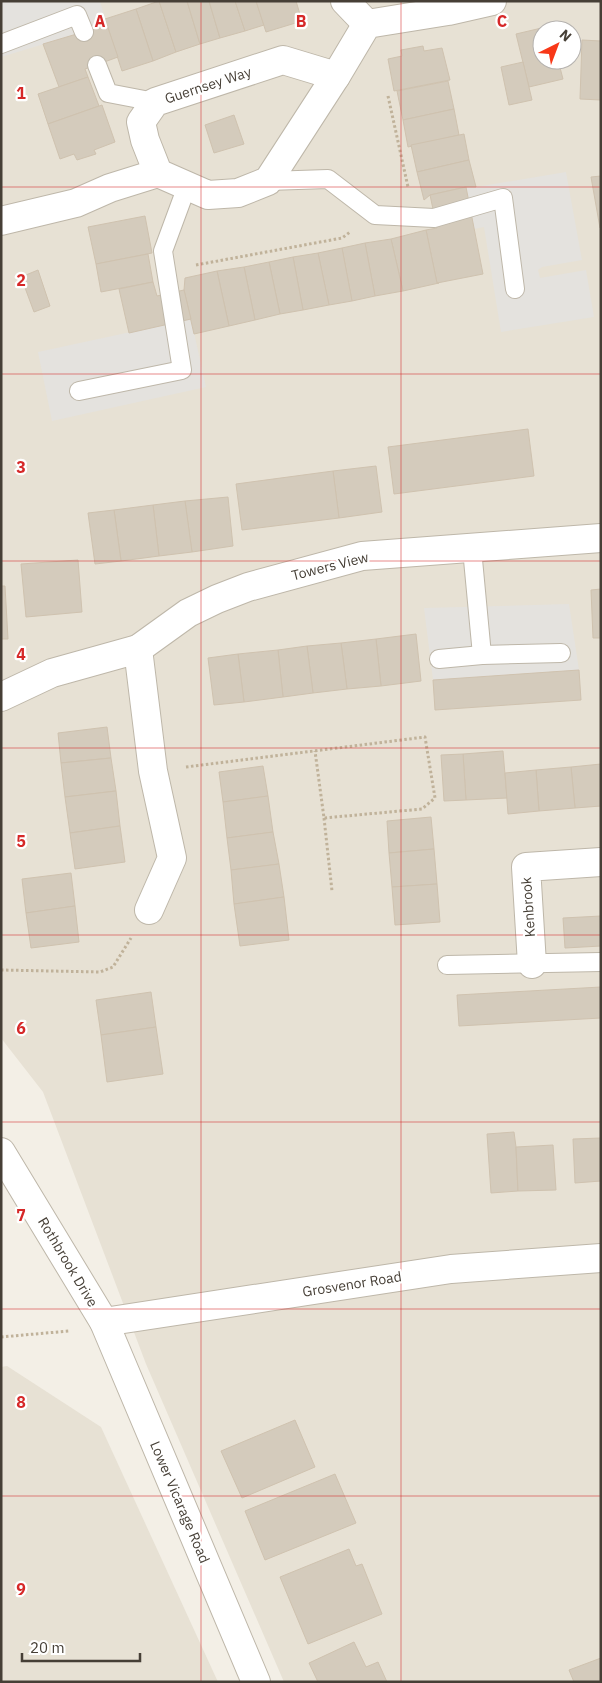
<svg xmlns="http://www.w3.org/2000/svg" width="602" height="1683" font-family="'IBM Plex Sans',sans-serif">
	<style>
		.residential { fill: #e7e1d4; fill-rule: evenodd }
		.parking { fill: #e4e2de }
		.building { fill: #d4cbbc; stroke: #cfc2af }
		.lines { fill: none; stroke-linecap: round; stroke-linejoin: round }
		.service-casing { stroke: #beb7a9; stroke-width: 20 }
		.minor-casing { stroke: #beb7a9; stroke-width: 30 }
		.path { stroke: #c0b29a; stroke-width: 3; stroke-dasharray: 2.5 2.5; stroke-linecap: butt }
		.service { stroke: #fff; stroke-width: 18 }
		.minor { stroke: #fff; stroke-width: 28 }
		.grid { fill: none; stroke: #d62828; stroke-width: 1; stroke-opacity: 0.55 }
		.labels { text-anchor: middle; stroke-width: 4.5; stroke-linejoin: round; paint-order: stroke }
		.street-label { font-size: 14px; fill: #463f36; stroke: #fff }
		.grid-label { font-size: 16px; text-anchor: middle; font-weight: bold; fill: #d62828; stroke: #fff; stroke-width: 4.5; stroke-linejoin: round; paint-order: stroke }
	</style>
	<rect width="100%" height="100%" fill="#f3efe6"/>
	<g class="residential">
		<path d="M1 1H601V1682H284L146 1364 43 1092 1 1038ZM542 30H572V60H542Z"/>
		<polygon points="7,1366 101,1427 218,1682 1,1682 1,1367"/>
	</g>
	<g class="parking">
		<polygon points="1,1 100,1 107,25 1,57"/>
		<polygon points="566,172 582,260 542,267 538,270 540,278 586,270 594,317 501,332 484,227 474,229 466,187 476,187"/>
		<polygon points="191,319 206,387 52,421 38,352"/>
		<polygon points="569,604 579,670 433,680 424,608"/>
	</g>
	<g class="building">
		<polygon points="159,1 176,52 153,61 136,9"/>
		<polygon points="159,1 187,1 200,44 176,52"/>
		<polygon points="187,1 209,1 220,38 200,44"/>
		<polygon points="209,1 235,1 245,31 220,38"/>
		<polygon points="235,1 256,1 264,25 245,31"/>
		<polygon points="256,1 296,1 302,21 266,32"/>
		<polygon points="136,9 153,61 122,71 105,19"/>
		<polygon points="107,25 118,57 85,69 88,77 59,87 43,44"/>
		<polygon points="550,26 551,30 542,30 542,60 558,60 563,79 529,87 516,34"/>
		<polygon points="582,40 601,41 601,100 580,99"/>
		<polygon points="423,46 424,51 442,48 450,80 394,91 388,59 402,56 401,50"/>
		<polygon points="523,62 532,100 509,105 501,67"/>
		<polygon points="88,77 99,106 48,124 38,94"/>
		<polygon points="448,81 454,109 403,120 397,91"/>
		<polygon points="102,105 115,142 94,150 96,154 77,160 74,154 60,159 48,124"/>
		<polygon points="454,109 459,135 408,147 403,120"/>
		<polygon points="234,115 244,144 214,153 205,125"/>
		<polygon points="464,134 469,160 417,172 411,145"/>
		<polygon points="469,160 476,187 466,187 430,195 424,200 417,172"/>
		<polygon points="601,176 601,227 600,228 591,177"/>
		<polygon points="466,187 483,274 437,283 426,230 437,228 430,195"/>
		<polygon points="145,216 152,253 96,264 88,227"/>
		<polygon points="426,230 437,283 439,283 403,291 391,239"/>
		<polygon points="391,239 403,291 375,296 365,243"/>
		<polygon points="365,243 375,296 352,301 342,248"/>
		<polygon points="342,248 352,301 329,305 318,253"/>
		<polygon points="318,253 329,305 303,310 293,257"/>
		<polygon points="148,254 153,282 101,292 96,264"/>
		<polygon points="293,257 303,310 280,314 269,262"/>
		<polygon points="269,262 280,314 255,320 244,267"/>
		<polygon points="244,267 255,320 229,326 217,271"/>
		<polygon points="38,270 50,306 34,312 21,277"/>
		<polygon points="217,271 229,326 194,334 184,290 185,278"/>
		<polygon points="153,282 157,296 184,290 191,319 129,333 119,289"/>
		<polygon points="528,429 534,476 394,494 388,447"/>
		<polygon points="376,466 382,512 339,518 333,471"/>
		<polygon points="333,471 339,518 242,530 236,484"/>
		<polygon points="228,497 233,546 192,552 185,501"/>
		<polygon points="185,501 192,552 159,556 153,505"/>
		<polygon points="153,505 159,556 121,561 114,510"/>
		<polygon points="114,510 121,561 95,564 88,513"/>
		<polygon points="78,560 82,612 26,617 21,564"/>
		<polygon points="1,586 5,586 8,639 1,639"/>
		<polygon points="601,589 601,638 593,638 591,590"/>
		<polygon points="416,634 421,681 381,686 376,639"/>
		<polygon points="376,639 381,686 347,689 341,643"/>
		<polygon points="341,643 347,689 313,693 307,646"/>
		<polygon points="307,646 313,693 283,697 278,650"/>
		<polygon points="278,650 283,697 244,702 238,654"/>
		<polygon points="238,654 244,702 214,705 208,658"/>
		<polygon points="579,670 581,700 435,710 433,680"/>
		<polygon points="107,727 111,758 61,763 58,733"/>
		<polygon points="503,751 507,798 466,800 463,754"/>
		<polygon points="463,754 466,800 444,801 441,755"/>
		<polygon points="111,758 116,791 65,797 61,763"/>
		<polygon points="601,764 601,806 575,808 571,767"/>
		<polygon points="263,766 268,796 223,802 219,772"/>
		<polygon points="571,767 575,808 539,811 536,770"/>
		<polygon points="536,770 539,811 508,814 505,773"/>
		<polygon points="116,791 120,826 70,833 65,797"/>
		<polygon points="268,796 273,832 227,838 223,802"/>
		<polygon points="431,817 434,849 389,853 387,821"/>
		<polygon points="120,826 125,862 75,869 70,833"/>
		<polygon points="273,832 279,864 231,870 227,838"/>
		<polygon points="434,849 437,884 392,887 389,853"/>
		<polygon points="279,864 284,897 234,904 231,870"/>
		<polygon points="71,873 75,906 26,913 22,879"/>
		<polygon points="437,884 440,922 395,925 392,887"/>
		<polygon points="284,897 289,940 240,946 234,904"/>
		<polygon points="75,906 79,942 31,948 26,913"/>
		<polygon points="601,916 601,946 565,948 563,918"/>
		<polygon points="601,987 601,1018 459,1026 457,995"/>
		<polygon points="151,992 156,1027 101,1035 96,1000"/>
		<polygon points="156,1027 163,1074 107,1082 101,1035"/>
		<polygon points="514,1132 516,1147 518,1191 491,1193 487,1134"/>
		<polygon points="601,1138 601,1181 575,1183 573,1139"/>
		<polygon points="553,1145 556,1190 518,1191 516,1147"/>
		<polygon points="295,1420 315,1467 242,1498 221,1451"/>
		<polygon points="335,1474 356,1523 265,1560 245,1511"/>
		<polygon points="349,1549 356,1566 362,1564 382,1614 308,1644 280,1577"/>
		<polygon points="354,1642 366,1667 378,1662 387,1682 318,1682 309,1663"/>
		<polygon points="601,1658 601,1682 574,1682 569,1670"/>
	</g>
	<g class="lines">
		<defs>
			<g id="service">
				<polyline points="1,44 77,15 84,32"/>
				<polyline points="97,65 108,93 155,102"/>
				<polyline points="268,181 328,179 375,215 434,218 503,198 515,289"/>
				<polyline points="79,391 182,370 163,251 187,186"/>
				<polyline points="472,549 482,655"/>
				<polyline points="439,659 482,655 561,653"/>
				<polyline points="447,965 601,962"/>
			</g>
			<g id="minor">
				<polyline points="345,1 367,24"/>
				<polyline points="336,76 367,24 448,11 492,1"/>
				<polyline points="1,221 76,203 110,188 158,173 208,195 238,193 268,181 336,76 283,60 155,102 141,122 145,140 158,173"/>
				<polyline points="138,649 153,771 172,858 149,910"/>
				<polyline points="1,697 52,673 138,649 188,613 217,599 248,587 362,556 601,538"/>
				<polyline points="532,964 526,867 601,862"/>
				<polyline points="1,1152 104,1322 256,1682"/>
				<polyline points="104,1322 451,1269 601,1258"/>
			</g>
		</defs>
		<use href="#service" class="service-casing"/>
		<use href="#minor" class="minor-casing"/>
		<g class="path">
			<polyline points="388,96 408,187"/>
			<polyline points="196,265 342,238 350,232"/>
			<polyline points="186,767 425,737 435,798 422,809 324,818 315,751"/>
			<polyline points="324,818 332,891"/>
			<polyline points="1,970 100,972 113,967 131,938"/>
			<polyline points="1,1337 69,1331"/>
		</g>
		<use href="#service" class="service"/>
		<use href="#minor" class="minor"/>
	</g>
	<path class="grid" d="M201 1V1682M401 1V1682M1 187H601M1 374H601M1 561H601M1 748H601M1 935H601M1 1122H601M1 1309H601M1 1496H601"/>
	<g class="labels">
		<g class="street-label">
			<text transform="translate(208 85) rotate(-18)" y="5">Guernsey Way</text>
			<text transform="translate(330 566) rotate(-14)" y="5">Towers View</text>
			<text transform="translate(528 907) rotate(-94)" y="5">Kenbrook</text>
			<text transform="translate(68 1262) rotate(59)" y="5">Rothbrook Drive</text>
			<text transform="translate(352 1284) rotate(-9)" y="5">Grosvenor Road</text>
			<text transform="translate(180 1502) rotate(67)" y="5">Lower Vicarage Road</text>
		</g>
	</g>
	<g class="grid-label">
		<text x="100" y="27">A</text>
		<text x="301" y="27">B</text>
		<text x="502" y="27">C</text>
		<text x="21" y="99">1</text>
		<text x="21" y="286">2</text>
		<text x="21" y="473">3</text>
		<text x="21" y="660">4</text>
		<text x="21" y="847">5</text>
		<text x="21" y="1034">6</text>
		<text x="21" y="1221">7</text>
		<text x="21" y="1408">8</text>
		<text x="21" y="1595">9</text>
	</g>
	<rect width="602" height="1683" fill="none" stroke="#463f36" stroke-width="5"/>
	<g transform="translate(557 45) rotate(42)"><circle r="24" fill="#ffffff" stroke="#b5b2af"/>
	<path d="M0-4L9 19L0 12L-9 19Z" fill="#f83818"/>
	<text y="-8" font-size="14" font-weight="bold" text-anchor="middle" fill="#463f36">N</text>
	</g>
	<path d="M22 1653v8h118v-8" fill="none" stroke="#463f36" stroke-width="2.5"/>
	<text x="30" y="1653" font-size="15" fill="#463f36" stroke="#ffffff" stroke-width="4" paint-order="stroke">20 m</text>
</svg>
